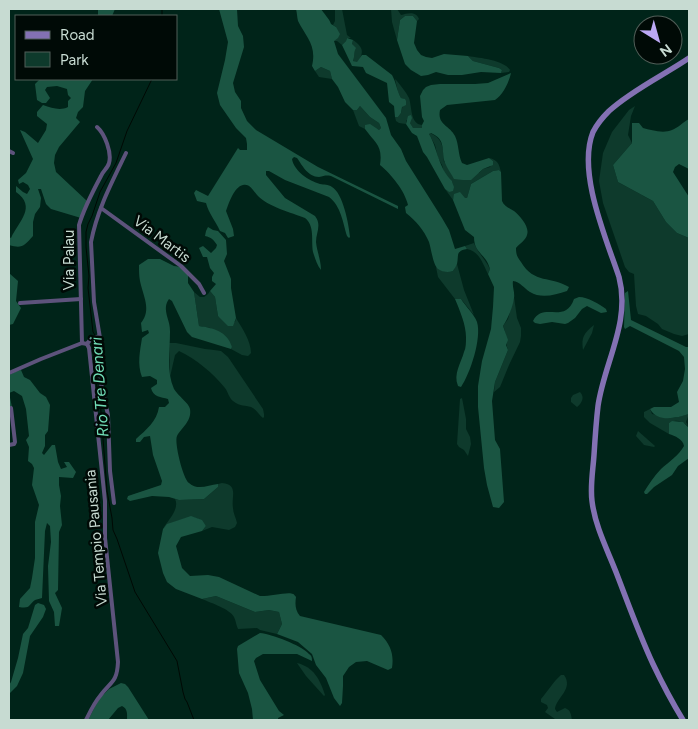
<svg xmlns="http://www.w3.org/2000/svg" width="698" height="729" font-family="Figtree,sans-serif">
	<style>
		.green { fill: #0e3a2c }
		.forest { fill: #1a5542 }
		.lines { fill: none; stroke-linecap: round; stroke-linejoin: round }
		.stream { stroke: #000904; stroke-width: 1 }
		.street { stroke: #5d537c; stroke-width: 4 }
		.secondary { stroke: #8371b3; stroke-width: 5.5 }
		.labels { text-anchor: middle; stroke-width: 5; stroke-linejoin: round; paint-order: stroke }
		.street-label { font-size: 15px; fill: #c7dbd2; stroke: #000a06 }
		.water-label { font-size: 16px; font-style: italic; fill: #70deb7; stroke: #000a06 }
	</style>
	<rect width="100%" height="100%" fill="#002419"/>
	<g class="green">
		<polygon points="335,9 342,9 347,35 351,38 347,38 346,41 342,45 337,41 334,41 336,27 333,25 335,21"/>
		<path d="M391 9H397L401 15C408 13 416 11 419 19L417 21 413 16H405L400 20 397 40 392 22Z"/>
		<path d="M353 40C363 47 365 52 357 63L353 61 354 59 352 44Z"/>
		<path d="M468 56C480 58 504 60 510 70L509 72 501 73 502 70 499 68 473 61Z"/>
		<polygon points="321,67 330,71 332,79 319,77 315,71"/>
		<path d="M395 79 397 81C401 86 406 92 409 98 412 106 410 124 422 125V128L413 129 410 123 406 120V124L399 123 396 121 395 117H398L401 113 404 99 401 98 398 92Z"/>
		<polygon points="360,106 370,117 379,123 381,128 379,130 365,125 365,129 359,126 353,110 357,110"/>
		<polygon points="635,106 631,116 628,135 632,143 613,165 618,182 653,201 666,222 677,233 689,238 689,334 682,336 674,334 662,329 658,324 646,316 638,314 636,306 634,274 629,272 625,267 603,203 599,181 603,153 612,132 629,110"/>
		<path d="M430 133C444 139 443 149 444 162L479 173 483 169 490 167 493 161 489 158C498 160 499 164 501 172L499 170 493 171 471 184 467 198 465 199 455 194 453 200 445 189 449 192 442 165 438 158 435 145 429 134Z"/>
		<path d="M474 243C478 253 485 259 490 269L488 274C483 264 479 251 467 249L465 246Z"/>
		<path d="M457 264 464 290 474 315 461 299H455L438 277 436 267C440 271 447 273 453 271Z"/>
		<path d="M210 291 215 297 218 316 235 322 236 318C242 328 251 341 251 353L248 356 242 355 231 349 232 347 210 328 199 326 194 292 200 297H204L208 294Z"/>
		<path d="M514 297 517 318 521 328V336L520 342 509 365 500 387 494 392 495 382 508 350C505 342 507 334 503 326L508 319Z"/>
		<path d="M594 325 592 333 583 350C581 337 584 333 594 325Z"/>
		<path d="M169 343H176L205 349 214 350 221 351 228 357 263 409 264 414V417L263 418C259 415 256 409 251 407 245 405 241 407 233 401 229 398 228 392 225 388 213 373 196 359 179 351L175 355 170 377Z"/>
		<path d="M580 392C585 397 582 403 577 407L571 402V398L573 395Z"/>
		<polygon points="462,398 466,419 466,429 470,437 471,444 468,456 464,450 459,447 457,444 460,399"/>
		<path d="M650 409 652 414 674 418 689 414 686 422 688 426C682 421 675 419 669 423V434L650 423 644 417V412Z"/>
		<polygon points="638,431 655,446 654,447 644,445 636,436"/>
		<path d="M222 483C239 485 231 496 233 508 233 513 236 518 237 523L235 527 229 530 212 527 202 531 206 526C197 514 189 517 177 521 171 523 167 524 163 529 168 520 180 509 175 499L179 500 204 499 218 487V484Z"/>
		<path d="M216 596 255 612 269 610 279 612 282 624 277 634 260 630 257 628 238 629C236 625 236 621 234 617 230 609 211 603 202 599Z"/>
		<path d="M297 663C314 667 320 680 325 695L324 696 306 676Z"/>
		<path d="M561 675H564C574 689 556 698 555 709L557 712 565 708C571 710 571 715 572 720L555 719 545 712 548 708 547 705 541 702V699C548 691 553 682 561 675Z"/>
	</g>
	<g class="forest">
		<polygon points="98,9 115,9 112,16 98,16"/>
		<path d="M219 9H237L238 26 243 36 244 47 233 83 235 92 241 101V108L247 121 256 130 318 167 398 206V209L331 176C326 175 324 176 319 177 308 177 302 165 297 158L294 157 292 159C294 171 309 181 320 184 324 185 328 184 332 187 343 193 349 225 350 237L349 238 347 236C343 223 341 206 329 197L285 180 269 171H266V175L285 198 315 216C322 225 316 232 316 242 317 252 321 260 321 270 317 265 315 258 313 252 311 240 315 226 305 218 292 213 267 206 258 196 254 192 250 183 243 185 234 187 229 203 226 211L233 229 234 236 228 238 225 233 220 231C215 220 209 214 206 203L197 201 194 193 196 190 208 196 238 148 240 150H247V144L246 138 236 128 220 105 217 93 225 60 228 42Z"/>
		<path d="M296 9H321C324 14 329 18 331 24L336 27 340 34 338 38 334 41 338 54 386 118 391 135 401 149 406 161 442 218 449 230 455 249 465 246 467 249C455 251 459 256 457 264 456 267 454 269 453 271 448 273 442 272 438 269 433 265 431 248 429 242 424 230 416 221 406 213L405 207 408 205C405 191 391 174 380 165 383 145 375 143 365 129V125L370 124 379 130 381 128 379 123 370 117 360 106 357 110H353L345 102 338 87 332 79 330 71 321 67 315 71 312 66C317 45 306 37 298 21 297 17 297 13 296 9Z"/>
		<polygon points="405,16 413,16 417,21 414,43 417,50 421,55 426,57 432,58 444,54 468,56 473,61 499,68 502,70 501,73 481,72 462,75 448,75 436,72 428,75 421,76 411,70 405,64 397,40 400,20"/>
		<path d="M347 38 353 40 352 44 356 48C353 53 355 57 353 61L357 62 362 55H366L392 75C396 82 397 91 401 98L405 99 406 101V105L402 107 401 113 398 117H395L394 106 389 102 387 83 366 73 363 67 352 66 342 45 346 41Z"/>
		<path d="M511 73C509 82 503 95 495 100L447 105 440 110C437 125 449 125 455 136 459 144 458 155 462 163L467 165 489 158 493 161V165L483 169 471 180H463L454 179C451 173 446 167 444 160 442 148 445 139 431 133L429 134C438 149 438 168 452 181V182L454 187 453 191 449 192 445 189 427 157 423 152 417 136 412 133 406 124 408 116 411 115 412 118 410 123 413 128H422V125L424 121 422 117 420 96 423 90 426 87 431 85 440 84H475L488 83Z"/>
		<path d="M40 79H93L85 91 83 107 78 112 76 118 80 122 59 147 55 155 54 163 56 172 87 201 81 218 51 209 46 204 41 189H38L41 198 40 207 35 214 33 222V236C24 246 22 249 9 245V237L11 238C19 221 37 207 16 192V186L23 192 27 194 30 189 28 185 23 182 19 184 18 180 26 173 33 159 20 130 25 132 38 143 46 130 47 124 37 116V112L43 105C52 108 60 111 68 107V101L71 98 68 95 67 89 57 86 47 87 45 90 50 98 46 103H42L37 100 35 84Z"/>
		<path d="M689 119V169L679 164 675 167 673 172 689 197V238L677 233 666 222 653 201 618 182 613 165 632 143V123H639L643 128C651 130 663 134 672 130 678 128 683 122 689 119Z"/>
		<path d="M499 170 501 172 502 201C504 206 509 208 514 211 520 216 530 227 527 235 526 240 519 244 516 248 516 254 517 257 521 262 534 284 551 276 569 287L567 291C555 295 541 299 530 292 524 288 520 282 513 281 512 287 515 292 514 298 513 307 508 318 503 326L508 340 506 345 508 350 495 382 492 401 495 440 500 449 504 502 499 508 493 507 487 485 484 468 478 407V386L482 361 491 329 493 307 494 287 488 274 490 269C489 266 488 263 486 260 480 252 474 249 474 237L465 230 453 200 454 194 460 192 465 198H467L471 184 493 171Z"/>
		<path d="M208 227 213 230 218 231 226 240 227 254 224 261 231 279V288L236 318 233 326H228L218 316 215 297 210 291 216 284 212 281V277L214 273 210 268 207 257H203L199 248 203 246 211 253 216 248 217 245C214 240 211 237 205 236L206 231Z"/>
		<path d="M148 259H160L174 266 182 267 188 273V283L194 292 199 326C213 328 227 331 232 347L231 349 192 337 187 332 172 301 169 299C161 310 171 320 170 332 170 351 166 371 174 389 178 396 189 403 190 409 192 421 182 427 177 436 174 442 183 479 189 483 198 491 208 485 218 484V487L204 499 179 500 169 497 152 496 130 501 127 499 128 496 161 485 162 481 153 455 150 436 144 437 140 442H136V439C146 430 157 421 159 407H165L169 403 168 399C161 397 153 397 151 388L157 384V380L150 376 142 377C137 364 140 351 142 338L149 333 148 330 142 332 141 323C152 310 143 296 140 281 139 276 139 271 139 265Z"/>
		<polygon points="9,273 18,281 16,301 21,308 13,324 9,325"/>
		<path d="M628 291 631 320 686 347H689V414C676 418 658 423 650 409L654 407H671L679 402 677 392 683 381 685 369 684 357 679 351 630 326 625 329 624 327 625 293Z"/>
		<path d="M579 297C588 297 599 304 606 309L607 312 601 313 587 306 582 309 575 318 568 323 565 324 552 322 540 324 535 323 533 321C543 301 565 325 574 299Z"/>
		<path d="M455 299H461C466 307 474 314 477 322 482 338 470 374 461 387L458 386C453 374 461 363 464 352 466 348 466 342 466 337 466 325 460 311 455 299Z"/>
		<path d="M21 370 24 377 30 380 40 393 46 397 50 405 48 431 45 435V446L42 453 44 455 52 445H55L58 462 61 469 67 467 64 462H69L76 472 73 478 59 477V485L61 496 60 506 62 525 59 532 58 590 55 593 62 608 59 626H55L54 612 49 601 48 566 51 542 50 526 47 523 45 531 42 598C40 599 37 599 35 600 28 605 31 609 19 607L20 599 30 588 32 578 35 558V522L39 505 32 485 34 468 32 464 28 461 29 447 26 440 29 436 26 409 22 396 14 391 9 393 12 407H9V375L15 372Z"/>
		<path d="M672 421 683 422 689 428V458L678 466 672 475 654 487 647 494H645L644 492C649 484 654 476 661 469 669 462 679 455 684 446 683 439 675 436 669 434V423Z"/>
		<path d="M191 516 202 520 206 526 202 531 181 537 176 546 182 568 190 576 208 575 219 577 260 596C267 597 289 591 293 594 294 594 295 596 296 597 295 604 295 610 300 616L381 635C391 645 394 655 392 668L388 670 367 661 356 662 349 667 343 676V686L342 703 340 706 334 698 326 678 316 665 312 654 298 642 277 634 282 624 279 612 269 610 255 612 216 596 202 599 176 589 167 582 163 573 158 553 163 529 167 524Z"/>
		<polygon points="38,603 44,605 46,609 43,617 30,636 23,673 17,686 9,694 9,685 11,682 18,658 23,634 28,628 35,605"/>
		<path d="M260 633C271 634 301 645 309 654 312 656 312 658 312 661L297 654H263L256 658 254 661 260 680 279 711 284 715 278 718V720H253L252 709 248 693 239 673 237 649 238 646Z"/>
		<path d="M121 683 125 684 128 687 149 720H127C127 714 128 709 122 706L118 708 108 720H88L99 699 109 689Z"/>
	</g>
	<g class="lines">
		<g class="stream">
			<polyline points="162,16 162,9"/>
			<polyline points="95,335 93,332 88,288 89,276 86,247 86,232 88,224 92,216 100,192 116,163 127,131 152,79"/>
			<polyline points="96,339 95,375 97,388 100,399 107,491 112,518 113,530 117,539 135,592 177,661 183,692 185,699 187,702 194,720"/>
		</g>
		<g class="street">
			<polyline points="9,151 13,153"/>
			<polyline points="101,208 181,266 199,284 204,293"/>
			<polyline points="20,303 81,299"/>
			<path d="M82 343 79 225C84 208 93 191 101 176 103 171 108 168 109 163 112 153 105 134 97 127"/>
			<polyline points="9,373 41,359 82,343 87,344 90,340 99,336"/>
			<polyline points="9,445 14,444 15,442 11,408"/>
			<path d="M114 503 110 471 108 415 101 383 100 369 102 350 94 302 91 242C97 210 112 182 126 153"/>
			<path d="M86 720C90 712 94 703 100 696 111 681 117 683 118 662L105 538V501L89 348 87 344"/>
		</g>
		<path class="secondary" d="M683 720C672 702 662 683 653 664 639 634 628 603 616 572 607 549 595 526 592 501 590 486 593 470 594 455 595 439 596 423 598 406 604 363 631 322 619 277 606 238 577 172 593 132 597 124 603 117 609 111 632 90 664 75 689 58"/>
	</g>
	<g class="labels">
		<g class="street-label">
			<text transform="translate(162 239) rotate(37)" y="5">Via Martis</text>
			<text transform="translate(69 260) rotate(-90)" y="5">Via Palau</text>
			<text transform="translate(96 538) rotate(-95)" y="5">Via Tempio Pausania</text>
		</g>
		<g class="water-label">
			<text transform="translate(99 387) rotate(-94)" y="6">Rio Tre Denari</text>
		</g>
	</g>
	<rect width="698" height="729" fill="none" stroke="#c7dbd2" stroke-width="20"/>
	<rect x="15" y="15" width="162" height="65" fill="#000a06" stroke="#505e58"/>
	<rect x="25" y="31" width="25" height="8" fill="#8371b3" stroke="#505e58"/>
	<text x="60" y="40" font-size="15" fill="#c7dbd2">Road</text>
	<rect x="25" y="52" width="25" height="15" fill="#0e3a2c" stroke="#505e58"/>
	<text x="60" y="65" font-size="15" fill="#c7dbd2">Park</text>
	<g transform="translate(658 40) rotate(143)"><circle r="24" fill="#000a06" stroke="#505e58"/>
	<path d="M0-4L9 19L0 12L-9 19Z" fill="#bca9f5"/>
	<text y="-8" font-size="14" font-weight="bold" text-anchor="middle" fill="#c7dbd2">N</text>
	</g>
</svg>
